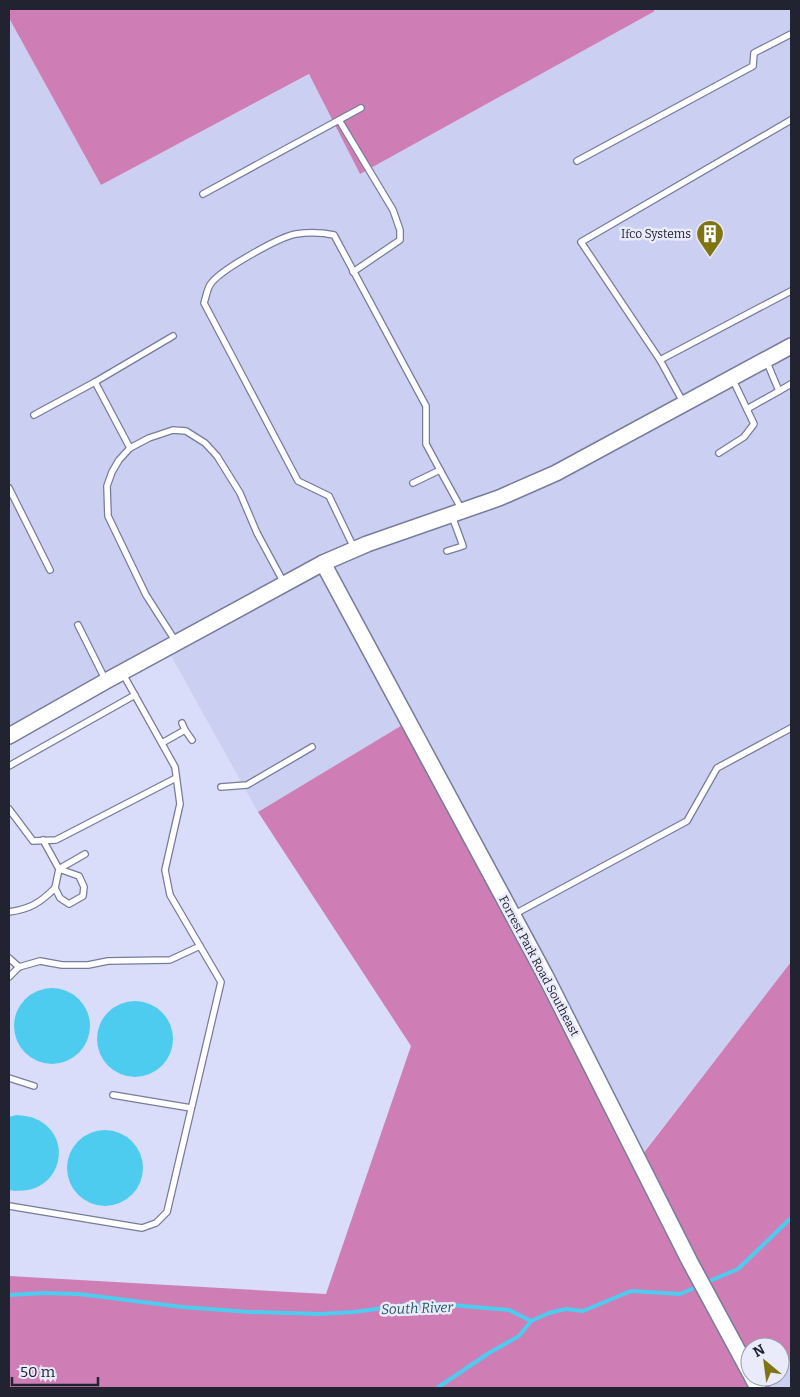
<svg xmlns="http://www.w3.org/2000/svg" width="800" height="1397" font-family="Bitter,serif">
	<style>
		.built { fill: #cbcff1 }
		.forest { fill: #ce7eb4 }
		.water { fill: #4eccf0 }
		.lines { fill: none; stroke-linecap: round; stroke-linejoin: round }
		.stream { stroke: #4eccf0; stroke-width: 4 }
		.service-casing { stroke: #777b9c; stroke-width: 8 }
		.tertiary-casing { stroke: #777b9c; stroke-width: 18 }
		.service { stroke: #fff; stroke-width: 5.5 }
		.tertiary { stroke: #fff; stroke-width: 15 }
		.labels { text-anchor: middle; stroke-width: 5; stroke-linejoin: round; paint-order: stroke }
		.poi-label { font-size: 12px; fill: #222331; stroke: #e9ebfa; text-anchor: end }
		.street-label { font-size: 12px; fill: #222331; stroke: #e9ebfa }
		.water-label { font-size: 14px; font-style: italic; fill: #255868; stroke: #e9ebfa }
	</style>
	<rect width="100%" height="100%" fill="#d9ddfa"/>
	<g class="built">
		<polygon points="659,9 791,9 791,962 638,1159 414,719 258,812 169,652 9,741 9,18 101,185 310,74 360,174"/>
		<polygon points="791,1360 791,1388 769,1388 778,1377 780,1377 780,1374"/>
	</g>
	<g class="forest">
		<polygon points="9,9 652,9 655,11 360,174 309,74 101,185 9,18"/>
		<polygon points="414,718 639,1159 791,962 791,1360 780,1374 780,1347 750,1347 750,1377 778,1377 769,1388 9,1388 9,1276 326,1294 411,1046 258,812"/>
	</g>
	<g class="water">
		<circle cx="52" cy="1026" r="38"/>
		<circle cx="135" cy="1039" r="38"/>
		<path d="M16 1115C79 1117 69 1200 9 1190V1117Z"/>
		<circle cx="105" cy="1168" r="38"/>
	</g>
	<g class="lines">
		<g class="stream">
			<polyline points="705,1283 738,1269 791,1218"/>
			<polyline points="9,1295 44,1293 79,1294 182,1307 250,1312 320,1314 354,1312 405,1305 440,1304 509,1310 531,1321"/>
			<polyline points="437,1388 489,1353 519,1336 531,1321 549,1313 566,1309 583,1311 631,1291 680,1294 699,1286"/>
		</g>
		<defs>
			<g id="service">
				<polyline points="339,120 393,210 400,230 400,240 353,272"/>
				<polyline points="577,161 753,66 754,53 791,34"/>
				<polyline points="203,194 361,108"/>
				<polyline points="660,360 791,291"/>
				<polyline points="766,360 779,391 791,384"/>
				<polyline points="683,402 660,360 581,242 791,120"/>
				<polyline points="747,409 779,391"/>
				<polyline points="34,415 95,382"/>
				<polyline points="130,448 95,382 173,336"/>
				<polyline points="719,453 744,437 754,424 732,378"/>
				<polyline points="413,483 440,470 462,510"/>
				<polyline points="9,488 50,570"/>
				<path d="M354 548 329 496 298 481 204 303C206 297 207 290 210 285 218 271 279 237 296 234 309 232 320 232 334 235L426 406V444L440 470"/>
				<polyline points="447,551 463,546 452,516"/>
				<polyline points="78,625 106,681"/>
				<polyline points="176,642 146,595 108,516 107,486 112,472 119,460 130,448 149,438 173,430 186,431 205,443 217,456 240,493 257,533 284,583"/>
				<polyline points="185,730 192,740"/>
				<polyline points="162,743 185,730 182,723"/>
				<polyline points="9,766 135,695"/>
				<polyline points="221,787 247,785 312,747"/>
				<polyline points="9,809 33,841 56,840 176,778"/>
				<polyline points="43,840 59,869 85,854"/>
				<polygon points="59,869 79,876 84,887 83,896 69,904 60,898 55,888"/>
				<path d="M9 912C30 909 40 903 55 888"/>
				<polyline points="513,915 687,821 717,768 791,728"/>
				<polyline points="9,958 19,967"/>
				<polyline points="9,977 19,967 40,961 62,965 88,965 108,961 170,960 200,946"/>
				<polyline points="9,1078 34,1086"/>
				<polyline points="113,1095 191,1108"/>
				<polyline points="9,1206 142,1228 156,1223 167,1212 221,982 170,895 165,870 180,804 175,767 123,674"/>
			</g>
			<g id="tertiary">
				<polyline points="323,563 545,975 690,1262 750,1373"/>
				<polyline points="9,736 106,681 323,563 367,544 499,498 556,473 791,346"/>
				<polyline points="752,1377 758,1388"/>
			</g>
		</defs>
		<use href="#service" class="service-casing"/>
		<use href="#tertiary" class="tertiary-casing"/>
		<use href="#service" class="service"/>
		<use href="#tertiary" class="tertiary"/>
	</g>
	<defs>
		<symbol id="building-pin" viewBox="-11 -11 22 30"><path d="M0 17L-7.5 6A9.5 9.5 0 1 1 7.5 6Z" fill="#807314" stroke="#e9ebfa"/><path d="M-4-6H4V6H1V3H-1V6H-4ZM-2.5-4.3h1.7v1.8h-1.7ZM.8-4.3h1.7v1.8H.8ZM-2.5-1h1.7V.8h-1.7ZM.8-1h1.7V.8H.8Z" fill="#fff"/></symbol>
	</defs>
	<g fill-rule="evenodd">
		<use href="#building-pin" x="694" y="218" width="32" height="43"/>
	</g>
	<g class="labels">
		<g class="poi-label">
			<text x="691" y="238">Ifco Systems</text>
		</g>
		<g class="street-label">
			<text transform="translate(539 966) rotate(62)" y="4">Forrest Park Road Southeast</text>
		</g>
		<g class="water-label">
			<text transform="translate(417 1308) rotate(-2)" y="5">South River</text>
		</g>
	</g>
	<rect width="800" height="1397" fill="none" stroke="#222331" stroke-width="20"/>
	<g transform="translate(765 1362) rotate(331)"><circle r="24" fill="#e9ebfa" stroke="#999baa"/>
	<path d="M0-4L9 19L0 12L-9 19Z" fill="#807314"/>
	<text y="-8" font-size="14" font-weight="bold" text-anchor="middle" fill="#222331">N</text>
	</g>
	<path d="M12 1377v8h86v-8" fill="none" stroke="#222331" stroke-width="2.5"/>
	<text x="20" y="1377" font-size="15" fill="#222331" stroke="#e9ebfa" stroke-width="4" paint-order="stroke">50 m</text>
</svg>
